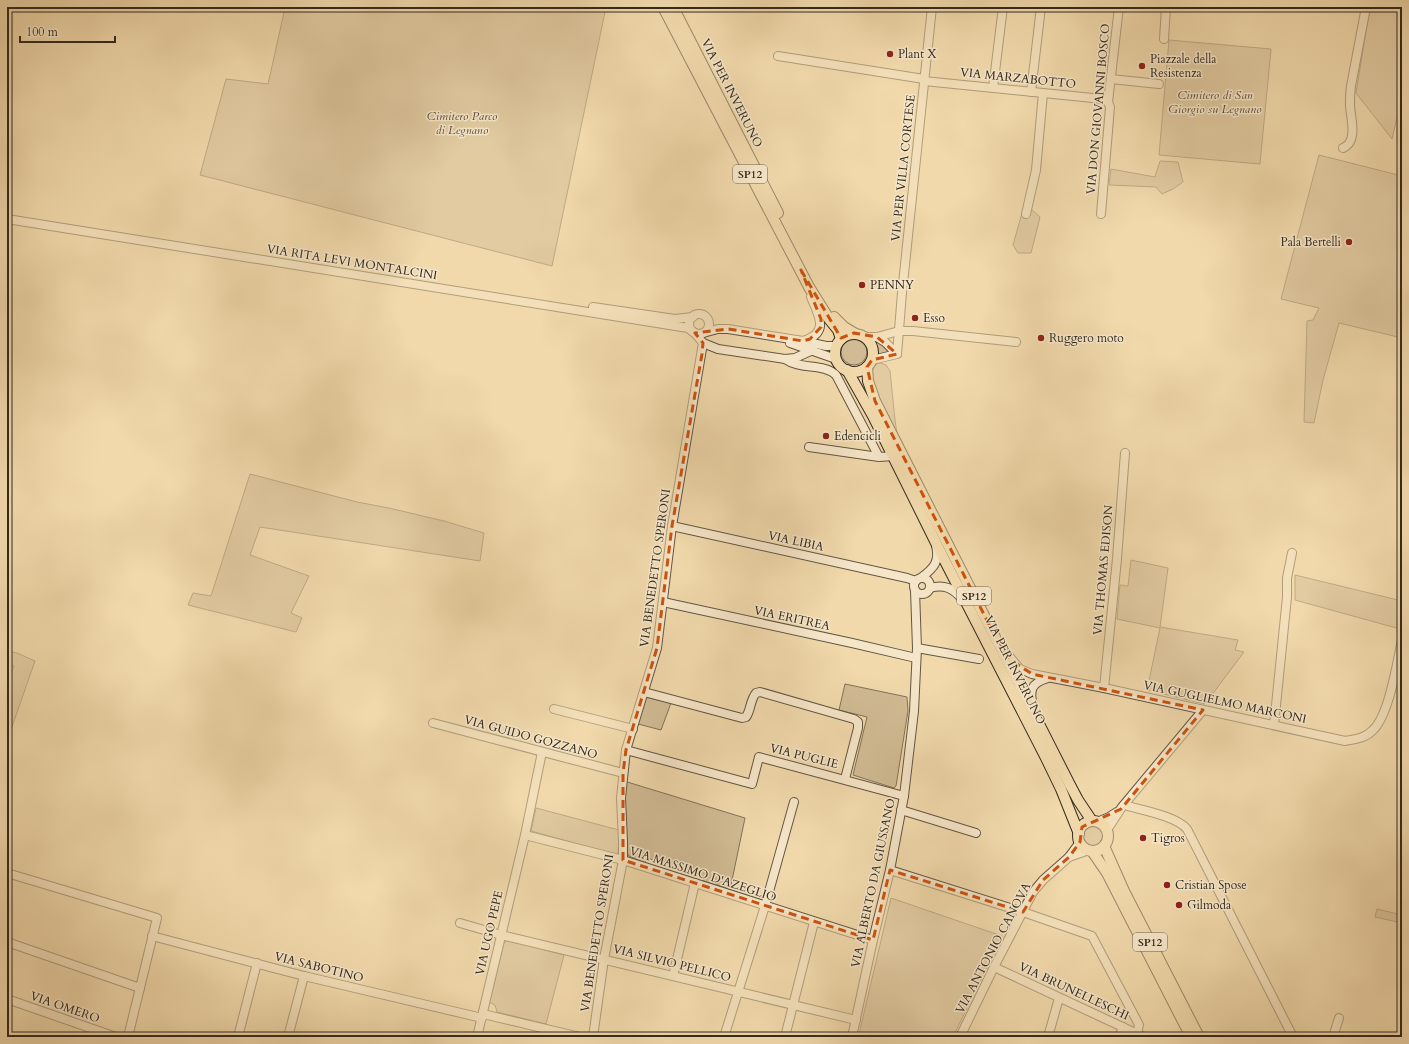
<svg xmlns="http://www.w3.org/2000/svg" width="1409" height="1044" font-family="Cardo,serif">
	<style>
		.green { fill: #d1bb94; stroke: #827259 }
		.lines { fill: none; stroke-linecap: round; stroke-linejoin: round }
		.minor-casing { stroke: #625642; stroke-width: 10 }
		.major-casing { stroke: #332a1e; stroke-width: 12 }
		.minor { stroke: #f6e6c9; stroke-width: 8 }
		.major { stroke: #f1d9ac; stroke-width: 10 }
		.marked { fill: none; stroke: #cd520f; stroke-width: 3; stroke-dasharray: 8 5; stroke-linejoin: round }
		.poi-dot { fill: #8f2418; stroke: #f6e6c9; stroke-width: 1.5 }
		.labels { text-anchor: middle; stroke-width: 3; stroke-linejoin: round; paint-order: stroke }
		.shield { fill: #f6e6c9; stroke: #6e6251; stroke-width: 1 }
		.shield-label { font-size: 11px; font-weight: bold; fill: #332a1e }
		.poi-label { font-size: 12px; fill: #332a1e; stroke: #f6e6c9; text-anchor: start }
		.street-label { font-size: 12px; fill: #332a1e; stroke: #f6e6c9 }
		.park-label { font-size: 12px; font-style: italic; fill: #5a4e3c; stroke: #f6e6c9 }
	</style>
	<rect width="100%" height="100%" fill="#f1d9ac"/>
	<filter id="stains"><feTurbulence type="fractalNoise" baseFrequency=".005" numOctaves="4"/><feColorMatrix values="0 0 0 0 .2 0 0 0 0 .09 0 0 0 0 .02 0 0 0 .5 -.17"/></filter>
	<radialGradient id="worn" r=".72"><stop offset=".6" stop-color="#630" stop-opacity="0"/><stop offset="1" stop-color="#630" stop-opacity=".3"/></radialGradient>
	<g class="green">
		<polygon points="298,7 606,7 552,266 200,175 226,79 268,84 285,8 299,9"/>
		<polygon points="1370,7 1402,7 1402,101 1401,101 1392,139 1356,93"/>
		<polygon points="1169,40 1271,49 1260,164 1159,155"/>
		<polygon points="1319,155 1402,176 1402,338 1339,323 1323,380 1314,423 1304,422 1307,321 1313,320 1319,308 1281,299"/>
		<polygon points="1160,161 1178,162 1183,182 1173,189 1162,194 1156,187 1109,185 1111,169 1155,177"/>
		<polygon points="1032,210 1040,217 1031,253 1018,253 1013,245 1022,213"/>
		<circle cx="854" cy="352" r="13"/>
		<polygon points="872,341 879,342 891,352 877,356 876,348"/>
		<path d="M880 363 886 365 890 371 895 420 898 440C892 426 867 381 873 369 874 365 877 364 880 363Z"/>
		<polygon points="250,474 357,502 389,508 444,521 484,533 480,561 260,527 250,555 309,576 291,613 302,618 296,632 188,605 193,593 211,596"/>
		<polygon points="1131,560 1168,568 1160,627 1238,640 1235,650 1244,652 1205,704 1147,690 1160,628 1117,619 1120,585 1128,586"/>
		<polygon points="1295,575 1402,601 1402,618 1400,629 1295,600"/>
		<polygon points="7,651 17,653 35,661 7,741 7,684 14,666 7,664"/>
		<polygon points="845,684 907,697 908,711 896,786 894,788 853,775 867,717 839,710"/>
		<polygon points="646,697 671,703 661,730 638,724"/>
		<polygon points="624,781 745,818 731,885 728,885 727,888 703,881 703,877 647,858 645,863 629,856 627,852"/>
		<polygon points="536,808 619,830 618,855 531,831"/>
		<circle cx="1093" cy="836" r="10"/>
		<polygon points="891,898 1002,936 953,1037 866,1037 859,1034"/>
		<polygon points="1377,909 1402,915 1402,923 1375,917"/>
		<polygon points="508,940 564,955 546,1024 497,1012 495,1005 489,1002 504,943"/>
	</g>
	<g class="lines">
		<defs>
			<g id="minor">
				<polyline points="1164,39 1166,7"/>
				<polyline points="778,56 924,79"/>
				<polyline points="1111,79 1159,84"/>
				<polyline points="924,81 1103,99 1108,102"/>
				<polyline points="993,88 1003,7"/>
				<polyline points="1031,92 1041,7"/>
				<path d="M1343 148C1358 142 1351 119 1350 106 1350 99 1350 93 1351 86L1366 7"/>
				<polyline points="1026,214 1036,170 1043,93"/>
				<polyline points="1101,214 1110,107 1108,102 1119,7"/>
				<polyline points="7,219 688,328 692,331"/>
				<polyline points="593,307 675,319 693,317"/>
				<circle cx="699" cy="324" r="10"/>
				<polyline points="695,333 703,343 718,349 785,359 795,358 813,350"/>
				<polyline points="703,333 718,329 728,329 803,341 826,346 836,346"/>
				<polyline points="866,337 877,337 899,331 913,331 1016,342"/>
				<polyline points="877,337 885,342 897,354"/>
				<path d="M803 341C830 333 819 316 811 297"/>
				<polyline points="790,343 836,359"/>
				<path d="M785 359C800 370 824 363 836 375L879 457"/>
				<polyline points="872,360 897,354 902,293 932,7"/>
				<polyline points="809,447 879,457 894,456"/>
				<polyline points="672,526 907,578 916,581"/>
				<path d="M922 577C934 568 940 561 936 546"/>
				<circle cx="922" cy="586" r="8"/>
				<path d="M930 588C944 584 953 588 962 599"/>
				<polyline points="663,602 852,643 916,658"/>
				<polyline points="917,648 979,659"/>
				<path d="M1008 655 1020 669 1032 674 1104 688 1345 741C1356 739 1366 738 1373 730 1389 715 1397 663 1402 640"/>
				<polyline points="1104,688 1117,559 1125,453"/>
				<path d="M644 692 742 718 746 717C751 710 750 700 756 693L760 692 854 719 858 722V728L845 779"/>
				<path d="M1033 706C1029 690 1031 683 1048 678"/>
				<polyline points="554,709 633,729"/>
				<polyline points="433,723 623,773"/>
				<polyline points="1274,725 1287,597 1287,578 1292,553"/>
				<polyline points="626,750 752,784 759,757 904,796"/>
				<path d="M1124 805C1141 810 1176 816 1187 829L1293 1037"/>
				<polyline points="901,810 976,833"/>
				<polyline points="1097,822 1109,817 1117,812"/>
				<polyline points="1107,830 1122,807 1203,710"/>
				<polyline points="525,835 623,860 873,940"/>
				<polyline points="1069,857 1089,850"/>
				<polyline points="890,870 1023,912 1092,936 1136,1019 1139,1025 1137,1034"/>
				<polyline points="7,873 157,918 128,1037"/>
				<polyline points="460,923 501,935 856,1020"/>
				<polyline points="152,936 304,976 482,1018"/>
				<polyline points="7,942 140,988"/>
				<polyline points="994,967 1144,1037"/>
				<polyline points="673,976 695,883"/>
				<polyline points="7,999 116,1037"/>
				<polyline points="483,1014 580,1037"/>
				<polyline points="238,1037 257,963"/>
				<polyline points="288,1037 304,976"/>
				<polyline points="477,1037 525,835 542,752"/>
				<polyline points="593,1037 604,959 623,860 623,841 621,798 626,750 657,648 672,526 703,343"/>
				<polyline points="724,1037 765,906 794,802"/>
				<polyline points="785,1037 814,922"/>
				<polyline points="852,1037 873,940 890,870 904,796 914,711 917,648 915,590"/>
				<polyline points="960,1037 994,967 1033,892 1043,880 1069,857 1080,842"/>
				<polyline points="1048,1037 1059,998"/>
				<polyline points="1119,1037 1123,1027"/>
				<polyline points="1333,1037 1339,1018"/>
			</g>
			<g id="major">
				<polyline points="663,7 809,287 829,319 838,330 841,339"/>
				<polyline points="673,7 778,213"/>
				<polyline points="834,317 844,327 854,333"/>
				<circle cx="854" cy="353" r="19"/>
				<polyline points="867,367 868,381 875,401 1069,783 1078,800 1092,821"/>
				<polyline points="847,370 873,416 944,559 1046,758 1061,789 1079,834"/>
				<circle cx="1093" cy="836" r="15"/>
				<polyline points="1104,846 1124,891 1199,1037"/>
				<polyline points="1092,851 1107,873 1191,1037"/>
			</g>
		</defs>
		<use href="#minor" class="minor-casing"/>
		<use href="#major" class="major-casing"/>
		<use href="#minor" class="minor"/>
		<use href="#major" class="major"/>
	</g>
	<path d="M0 0H1409V1044H0ZM801 270 841 338 854 333 877 337 897 354 872 360 867 367 875 401 994 634 1011 660 1032 674 1203 710 1121 809 1082 827 1080 842 1069 857 1043 880 1023 912 890 870 873 940 623 860V773L626 750 657 648 672 526 702 354 703 343 695 333 728 329 803 341 810 339 821 327V319Z" fill="#f1d9ac" fill-opacity=".55" fill-rule="evenodd"/>
	<path class="marked" d="M801 270 841 338 854 333 877 337 897 354 872 360 867 367 875 401 994 634 1011 660 1032 674 1203 710 1121 809 1082 827 1080 842 1069 857 1043 880 1023 912 890 870 873 940 623 860V773L626 750 657 648 672 526 702 354 703 343 695 333 728 329 803 341 810 339 821 327V319Z"/>
	<g class="poi-dot">
		<circle cx="890" cy="54" r="4"/>
		<circle cx="1142" cy="66" r="4"/>
		<circle cx="1349" cy="242" r="4"/>
		<circle cx="862" cy="285" r="4"/>
		<circle cx="915" cy="318" r="4"/>
		<circle cx="1041" cy="338" r="4"/>
		<circle cx="826" cy="436" r="4"/>
		<circle cx="1143" cy="838" r="4"/>
		<circle cx="1167" cy="885" r="4"/>
		<circle cx="1179" cy="905" r="4"/>
	</g>
	<g class="labels">
		<g class="shield">
			<rect x="733" y="165" width="34" height="18" rx="3"/>
			<rect x="957" y="587" width="34" height="18" rx="3"/>
			<rect x="1133" y="933" width="34" height="18" rx="3"/>
		</g>
		<g class="shield-label">
			<text x="750" y="178">SP12</text>
			<text x="974" y="600">SP12</text>
			<text x="1150" y="946">SP12</text>
		</g>
		<g class="poi-label">
			<text x="898" y="58">Plant X</text>
			<text x="1150" y="63">Piazzale della<tspan x="1150" dy="14">Resistenza</tspan></text>
			<text x="1341" y="246" text-anchor="end">Pala Bertelli</text>
			<text x="870" y="289">PENNY</text>
			<text x="923" y="322">Esso</text>
			<text x="1049" y="342">Ruggero moto</text>
			<text x="834" y="440">Edencicli</text>
			<text x="1151" y="842">Tigros</text>
			<text x="1175" y="889">Cristian Spose</text>
			<text x="1187" y="909">Gilmoda</text>
		</g>
		<g class="street-label">
			<text transform="translate(1018 78) rotate(6)" y="4">VIA MARZABOTTO</text>
			<text transform="translate(732 93) rotate(63)" y="4">VIA PER INVERUNO</text>
			<text transform="translate(1098 109) rotate(-85)" y="4">VIA DON GIOVANNI BOSCO</text>
			<text transform="translate(903 168) rotate(-84)" y="4">VIA PER VILLA CORTESE</text>
			<text transform="translate(352 262) rotate(9)" y="4">VIA RITA LEVI MONTALCINI</text>
			<text transform="translate(796 541) rotate(12)" y="4">VIA LIBIA</text>
			<text transform="translate(655 568) rotate(-82)" y="4">VIA BENEDETTO SPERONI</text>
			<text transform="translate(1103 570) rotate(-85)" y="4">VIA THOMAS EDISON</text>
			<text transform="translate(792 618) rotate(12)" y="4">VIA ERITREA</text>
			<text transform="translate(1015 670) rotate(63)" y="4">VIA PER INVERUNO</text>
			<text transform="translate(1225 702) rotate(12)" y="4">VIA GUGLIELMO MARCONI</text>
			<text transform="translate(531 737) rotate(15)" y="4">VIA GUIDO GOZZANO</text>
			<text transform="translate(804 756) rotate(14)" y="4">VIA PUGLIE</text>
			<text transform="translate(703 874) rotate(18)" y="4">VIA MASSIMO D'AZEGLIO</text>
			<text transform="translate(873 883) rotate(-78)" y="4">VIA ALBERTO DA GIUSSANO</text>
			<text transform="translate(489 933) rotate(-77)" y="4">VIA UGO PEPE</text>
			<text transform="translate(597 933) rotate(-81)" y="4">VIA BENEDETTO SPERONI</text>
			<text transform="translate(993 948) rotate(-62)" y="4">VIA ANTONIO CANOVA</text>
			<text transform="translate(672 963) rotate(14)" y="4">VIA SILVIO PELLICO</text>
			<text transform="translate(319 967) rotate(14)" y="4">VIA SABOTINO</text>
			<text transform="translate(1074 991) rotate(25)" y="4">VIA BRUNELLESCHI</text>
			<text transform="translate(65 1007) rotate(19)" y="4">VIA OMERO</text>
		</g>
		<g class="park-label">
			<text x="1215" y="99">Cimitero di San<tspan x="1215" dy="14">Giorgio su Legnano</tspan></text>
			<text x="462" y="120">Cimitero Parco<tspan x="462" dy="14">di Legnano</tspan></text>
		</g>
	</g>
	<rect width="1409" height="1044" fill="none" stroke="#f1d9ac" stroke-width="24"/>
	<rect x="8" y="8" width="1393" height="1028" fill="none" stroke="#332a1e" stroke-width="2"/>
	<rect x="12" y="12" width="1385" height="1020" fill="none" stroke="#332a1e"/>
	<path d="M20 36v6h95v-6" fill="none" stroke="#332a1e" stroke-width="2"/>
	<text x="26" y="36" font-size="12" fill="#332a1e" stroke="#f6e6c9" stroke-width="3" paint-order="stroke">100 m</text>
	<rect width="100%" height="100%" filter="url(#stains)"/>
	<rect width="100%" height="100%" fill="url(#worn)"/>
</svg>
